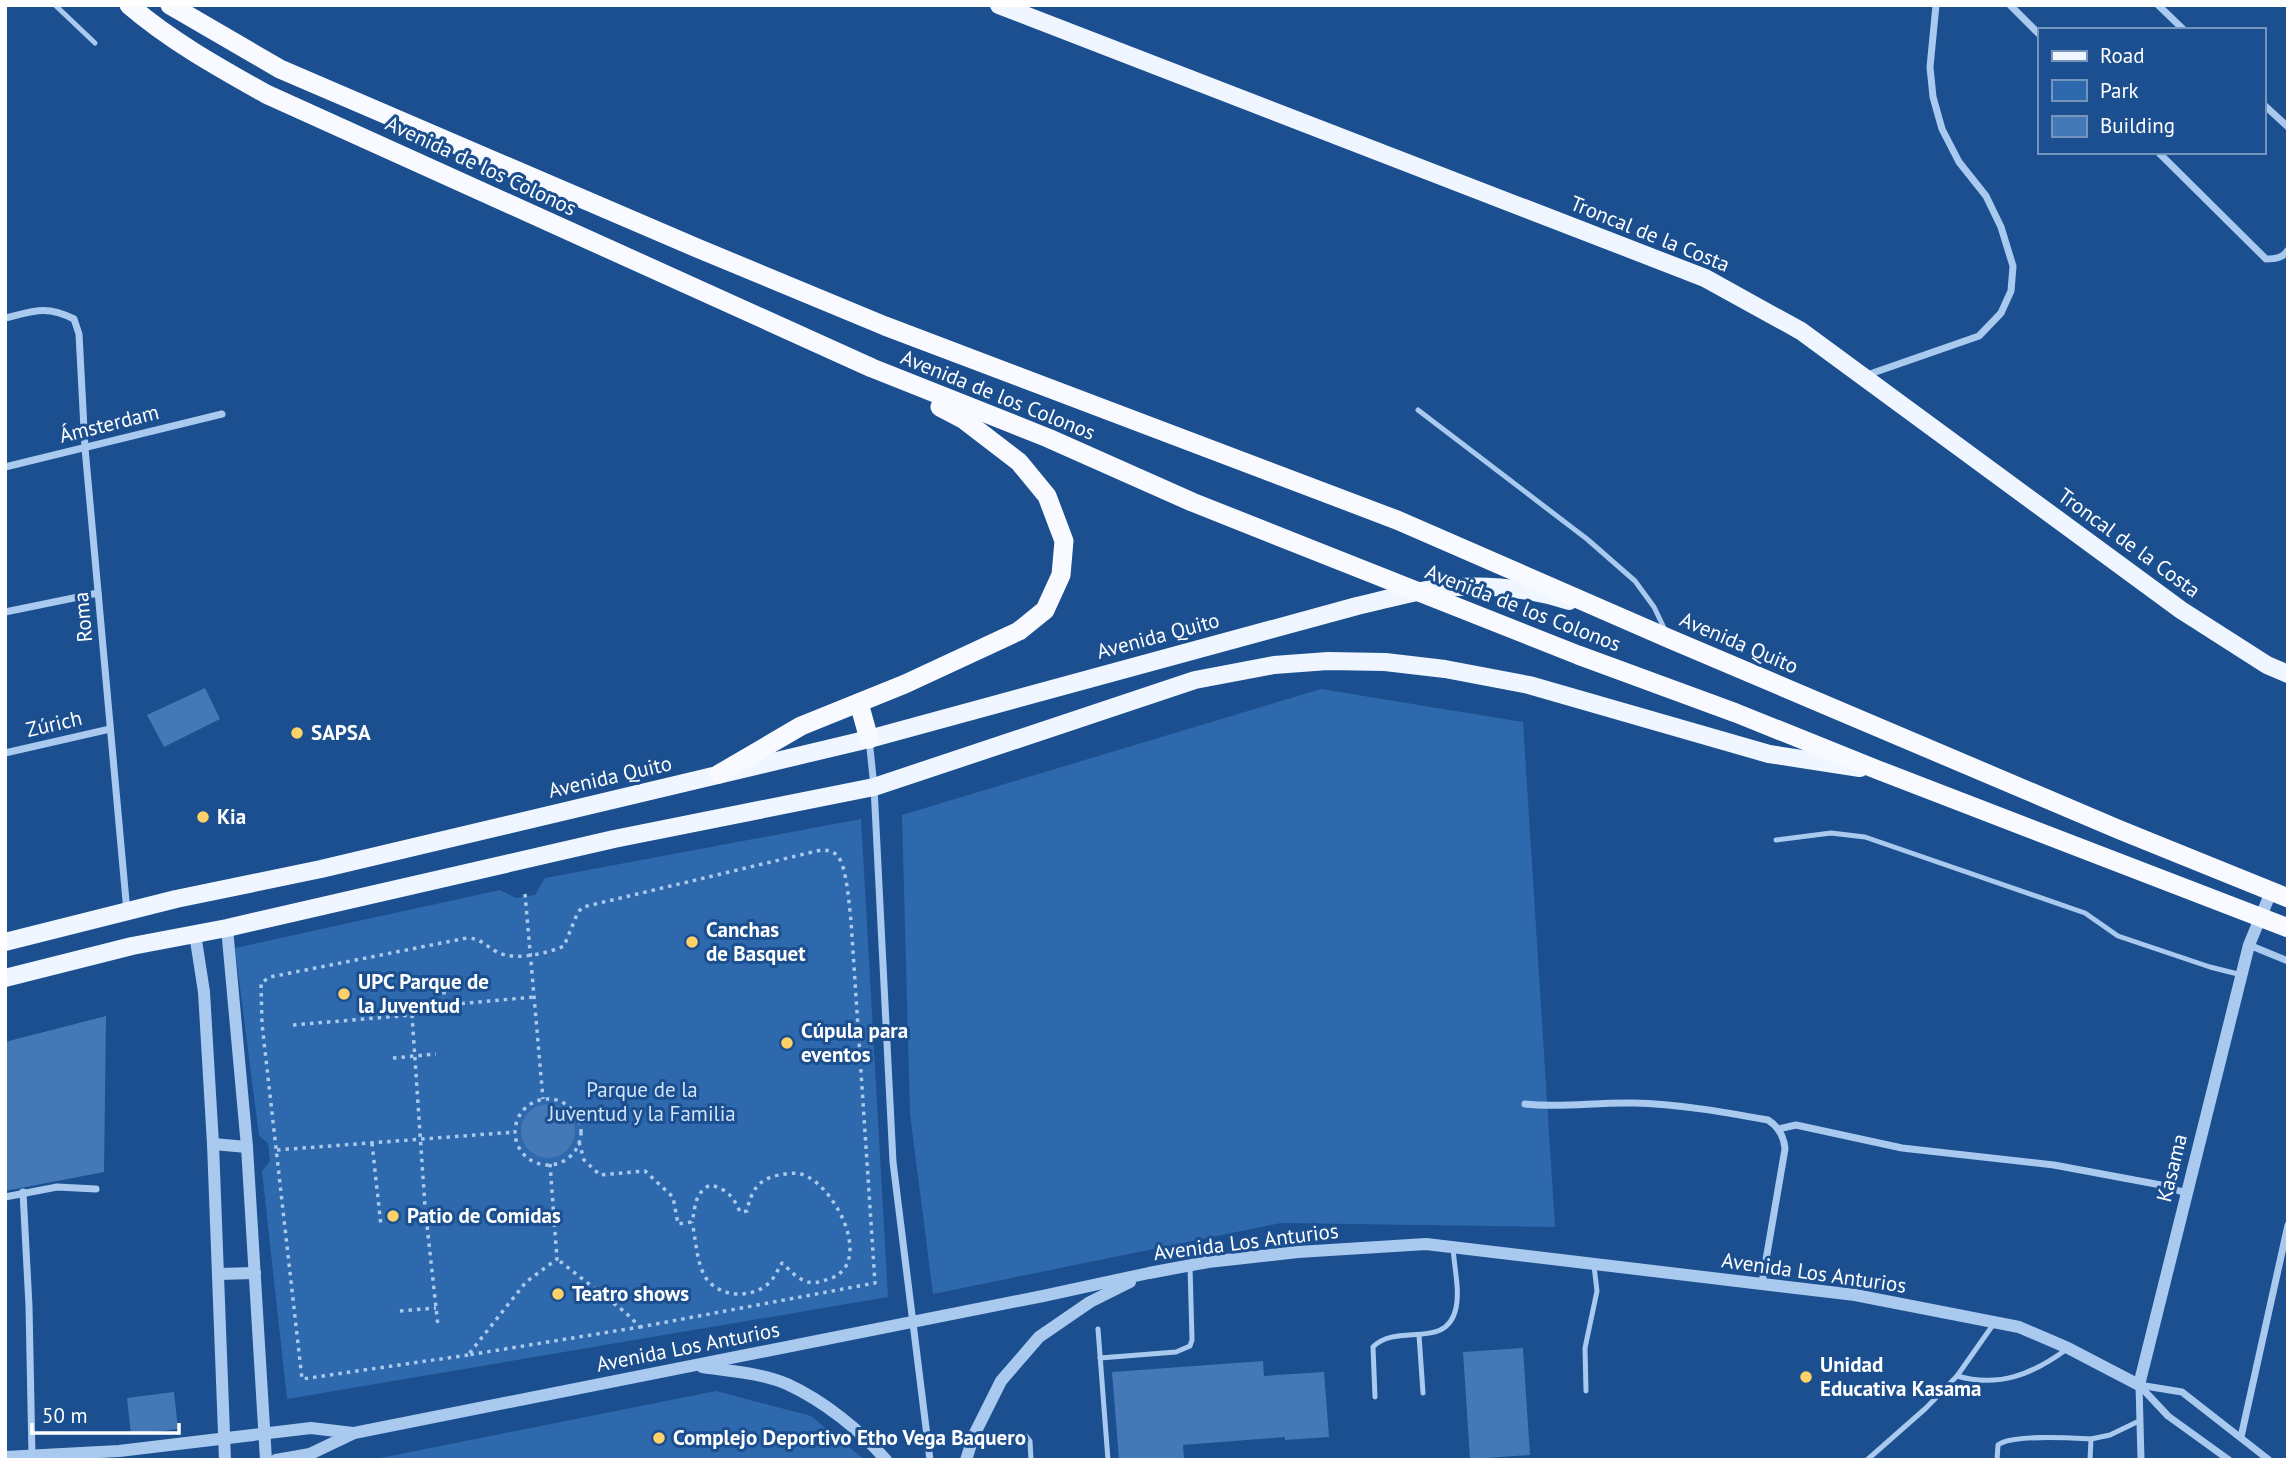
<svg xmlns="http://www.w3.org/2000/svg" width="2293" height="1465" font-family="'PT Sans',sans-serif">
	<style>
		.green { fill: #2e69ad }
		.building { fill: #4478b7 }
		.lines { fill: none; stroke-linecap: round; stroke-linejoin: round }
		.path { stroke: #a9c9ee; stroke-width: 3.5; stroke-dasharray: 3.5 5; stroke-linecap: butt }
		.service { stroke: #a9c9ee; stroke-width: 5 }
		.minor { stroke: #a9c9ee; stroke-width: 7 }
		.tertiary { stroke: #a9c9ee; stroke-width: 12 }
		.primary { stroke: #f0f6ff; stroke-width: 18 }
		.trunk { stroke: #f8faff; stroke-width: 19 }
		.poi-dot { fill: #ffd166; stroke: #1b4f8f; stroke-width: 2.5 }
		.labels { text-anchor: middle; stroke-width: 6; stroke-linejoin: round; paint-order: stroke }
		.street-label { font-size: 21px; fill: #fff; stroke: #1b4f8f }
		.poi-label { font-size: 21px; font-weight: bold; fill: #fff; stroke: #1b4f8f; text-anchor: start }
		.park-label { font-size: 21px; fill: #cfe3fa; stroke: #1b4f8f }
	</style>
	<rect width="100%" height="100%" fill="#1b4f8f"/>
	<g class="green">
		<polygon points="1321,689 1523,722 1555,1227 1281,1223 933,1294 910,1114 902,815"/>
		<polygon points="861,819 888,1297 287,1399 262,1171 270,1161 268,1143 259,1136 235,948 500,890 516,898 535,895 545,878"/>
		<polygon points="716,1391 811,1416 865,1460 370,1460"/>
	</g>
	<g class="building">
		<polygon points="205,688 220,719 164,747 147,715"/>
		<polygon points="106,1016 104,1172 5,1191 5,1042"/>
		<circle cx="548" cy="1131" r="27"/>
		<polygon points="1523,1348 1530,1455 1470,1459 1463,1352"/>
		<polygon points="1263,1361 1264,1376 1324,1372 1329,1437 1285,1440 1285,1437 1183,1445 1184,1460 1119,1460 1112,1372"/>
		<polygon points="174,1392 178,1429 131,1435 127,1398"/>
	</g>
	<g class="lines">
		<g class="path">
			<polyline points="525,894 543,1099"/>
			<polyline points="444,991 444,1005"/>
			<polyline points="412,1015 444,1005 534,997"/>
			<polyline points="293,1025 412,1015 425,1207 438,1326"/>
			<polyline points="393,1058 436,1054"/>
			<circle cx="548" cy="1132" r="33"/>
			<path d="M579 1142 584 1160 600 1175 645 1171 673 1197 678 1224 692 1222C696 1205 694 1194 710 1185 727 1189 733 1196 740 1212L747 1211C751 1191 758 1179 779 1175 786 1174 794 1172 801 1174 834 1183 876 1264 829 1279 820 1282 811 1285 803 1280 795 1277 788 1268 782 1263 778 1269 775 1277 770 1282 752 1300 717 1298 704 1275 696 1258 696 1240 692 1222"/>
			<polyline points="372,1143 381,1226"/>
			<polyline points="277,1150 515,1132"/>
			<polyline points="550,1164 557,1259 526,1282 468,1355 640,1327 626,1313 557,1259"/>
			<polyline points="400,1311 436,1308"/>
			<path d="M468 1355 302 1379 262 1024 261 983 270 977 467 938C480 938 486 946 497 952 514 961 546 954 564 946L578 912 583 907 821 850C827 850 832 851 837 855 847 866 849 905 851 921L875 1283 640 1327"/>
		</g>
		<g class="service">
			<polyline points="55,5 95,43"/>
			<polyline points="1418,410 1587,539 1635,581 1654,607 1665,630"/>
			<polyline points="1776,840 1831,833 1865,837 2085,913 2118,936 2210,967 2242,975"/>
			<polyline points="1098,1329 1108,1460"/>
			<polyline points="1419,1335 1423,1393"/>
			<polyline points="1100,1358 1176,1352 1190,1346 1192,1340 1190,1266"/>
			<path d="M1957 1376C1999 1388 2033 1374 2067 1349"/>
			<polyline points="1586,1391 1585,1348 1597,1291 1594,1266"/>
			<path d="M1375 1397 1373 1347C1397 1322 1447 1351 1456 1308 1460 1290 1454 1267 1453 1247"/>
			<polyline points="974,1435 1026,1436 1030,1441 1031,1460"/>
			<polyline points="1867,1460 1926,1408 1957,1376 1995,1322"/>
			<path d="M1997 1460 1998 1445C2012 1434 2072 1438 2091 1439"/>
			<polyline points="2090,1460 2091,1439 2110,1435 2139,1421"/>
		</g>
		<g class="minor">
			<polyline points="2010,5 2039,34"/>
			<polyline points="2158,5 2184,30"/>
			<polyline points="2263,104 2288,127"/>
			<path d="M2158 152 2266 259C2275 259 2283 258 2288 250"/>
			<path d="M5 318C34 311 46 305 74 319L79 334 85 448 127 912"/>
			<polyline points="1867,375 1979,336 2001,313 2011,291 2013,266 2001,227 1986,196 1959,162 1942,129 1933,97 1930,67 1936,5"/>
			<polyline points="5,467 222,414"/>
			<polyline points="5,612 98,593"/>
			<polyline points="869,739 874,787 893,1162 930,1460"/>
			<polyline points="5,753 110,729"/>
			<polyline points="2249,945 2288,961"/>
			<path d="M1525 1104C1561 1108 1596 1102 1633 1103 1678 1104 1723 1112 1768 1120 1779 1127 1784 1136 1785 1149L1762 1283"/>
			<polyline points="1778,1129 1796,1125 1902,1148 2054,1165 2161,1185 2186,1193"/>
			<polyline points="23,1192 29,1306 32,1456"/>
			<polyline points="5,1197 57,1187 96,1189"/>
			<polyline points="2139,1385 2182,1392 2269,1460"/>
			<polyline points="2139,1385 2168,1416 2229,1460"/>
			<polyline points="2139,1385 2141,1460"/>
			<polyline points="2241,1437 2288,1225"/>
		</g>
		<g class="tertiary">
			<polyline points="227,928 247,1147 266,1460"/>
			<polyline points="195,934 204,992 213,1144 225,1460"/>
			<polyline points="213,1144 247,1147"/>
			<polyline points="218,1274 255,1273"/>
			<path d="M702 1367C730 1371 761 1373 787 1384 824 1401 860 1430 886 1460"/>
			<polyline points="5,1457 119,1451 311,1428 353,1433"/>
			<polyline points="276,1460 310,1454 354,1433 1043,1296 1149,1273 1208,1262 1298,1252 1426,1244 1855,1295 2019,1327 2068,1348 2139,1385 2249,945 2271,892"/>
			<polyline points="966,1460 974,1435 1001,1381 1039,1337 1090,1302 1130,1282"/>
		</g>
		<g class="primary">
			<polyline points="999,5 1705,278 1801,331 2181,610 2267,665 2288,674"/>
			<path d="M5 942 176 899 321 869 869 739 1357 606C1385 600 1413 591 1441 588 1483 584 1529 588 1569 601"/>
			<polyline points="5,978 132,946 227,928 614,839 874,787 1195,680 1274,665 1328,661 1385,662 1445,669 1529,685 1769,754 1860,768"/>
		</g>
		<g class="trunk">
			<path d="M129 5C171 41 218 67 266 94L872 368 1048 438 1192 502 1578 655 1736 713 1878 770 2288 928"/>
			<polyline points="170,5 280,69 697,248 885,326 1397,520 1670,639 2120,830 2288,898"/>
			<polyline points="859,703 869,739"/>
			<polyline points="719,774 801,726 905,684 1019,631 1045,610 1061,575 1064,541 1047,496 1019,462 963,419 940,407"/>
		</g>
	</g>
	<g class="poi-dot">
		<circle cx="297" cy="733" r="7"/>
		<circle cx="203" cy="817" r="7"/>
		<circle cx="692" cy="942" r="7"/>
		<circle cx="344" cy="994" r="7"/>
		<circle cx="787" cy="1043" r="7"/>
		<circle cx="393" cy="1216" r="7"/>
		<circle cx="558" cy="1294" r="7"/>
		<circle cx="1806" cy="1377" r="7"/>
		<circle cx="659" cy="1438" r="7"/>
	</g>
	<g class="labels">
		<g class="street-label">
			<text transform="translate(481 166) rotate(25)" y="7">Avenida de los Colonos</text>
			<text transform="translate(1650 234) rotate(22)" y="7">Troncal de la Costa</text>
			<text transform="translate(998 395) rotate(22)" y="7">Avenida de los Colonos</text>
			<text transform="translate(109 424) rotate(-14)" y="7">Ámsterdam</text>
			<text transform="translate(2129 543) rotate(36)" y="7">Troncal de la Costa</text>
			<text transform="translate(1523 608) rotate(21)" y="7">Avenida de los Colonos</text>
			<text transform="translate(83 617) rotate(-95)" y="7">Roma</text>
			<text transform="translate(1158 636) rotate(-15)" y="7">Avenida Quito</text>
			<text transform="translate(1739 643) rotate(23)" y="7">Avenida Quito</text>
			<text transform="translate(54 724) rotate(-13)" y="7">Zúrich</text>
			<text transform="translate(610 777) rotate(-13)" y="7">Avenida Quito</text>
			<text transform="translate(2172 1168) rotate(-76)" y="7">Kasama</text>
			<text transform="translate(1246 1242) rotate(-7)" y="7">Avenida Los Anturios</text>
			<text transform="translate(1814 1273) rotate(8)" y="7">Avenida Los Anturios</text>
			<text transform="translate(688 1347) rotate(-11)" y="7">Avenida Los Anturios</text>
		</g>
		<g class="poi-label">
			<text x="311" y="740">SAPSA</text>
			<text x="217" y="824">Kia</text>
			<text x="706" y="937">Canchas<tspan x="706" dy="24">de Basquet</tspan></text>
			<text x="358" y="989">UPC Parque de<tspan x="358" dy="24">la Juventud</tspan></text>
			<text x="801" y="1038">Cúpula para<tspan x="801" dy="24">eventos</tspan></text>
			<text x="407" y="1223">Patio de Comidas</text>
			<text x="572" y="1301">Teatro shows</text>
			<text x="1820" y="1372">Unidad<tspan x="1820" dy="24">Educativa Kasama</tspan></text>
			<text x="673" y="1445">Complejo Deportivo Etho Vega Baquero</text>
		</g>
		<g class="park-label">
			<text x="642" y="1097">Parque de la<tspan x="642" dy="24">Juventud y la Familia</tspan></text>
		</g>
	</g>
	<rect width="2293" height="1465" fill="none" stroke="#ffffff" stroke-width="14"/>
	<rect x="2038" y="28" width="228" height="126" fill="#1b4f8f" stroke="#7695bc" stroke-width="2"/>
	<rect x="2052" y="51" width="35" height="10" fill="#f0f6ff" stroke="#7695bc" stroke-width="2"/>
	<text x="2100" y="63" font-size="21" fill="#ffffff">Road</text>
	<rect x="2052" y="80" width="35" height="21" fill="#2e69ad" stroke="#7695bc" stroke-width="2"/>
	<text x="2100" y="98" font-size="21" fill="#ffffff">Park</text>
	<rect x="2052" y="116" width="35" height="21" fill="#4478b7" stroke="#7695bc" stroke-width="2"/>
	<text x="2100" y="133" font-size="21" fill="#ffffff">Building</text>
	<path d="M32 1423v10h147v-10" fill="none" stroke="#ffffff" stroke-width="3.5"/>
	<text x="42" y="1423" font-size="21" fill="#ffffff" stroke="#1b4f8f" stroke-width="5" paint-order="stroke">50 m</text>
</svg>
